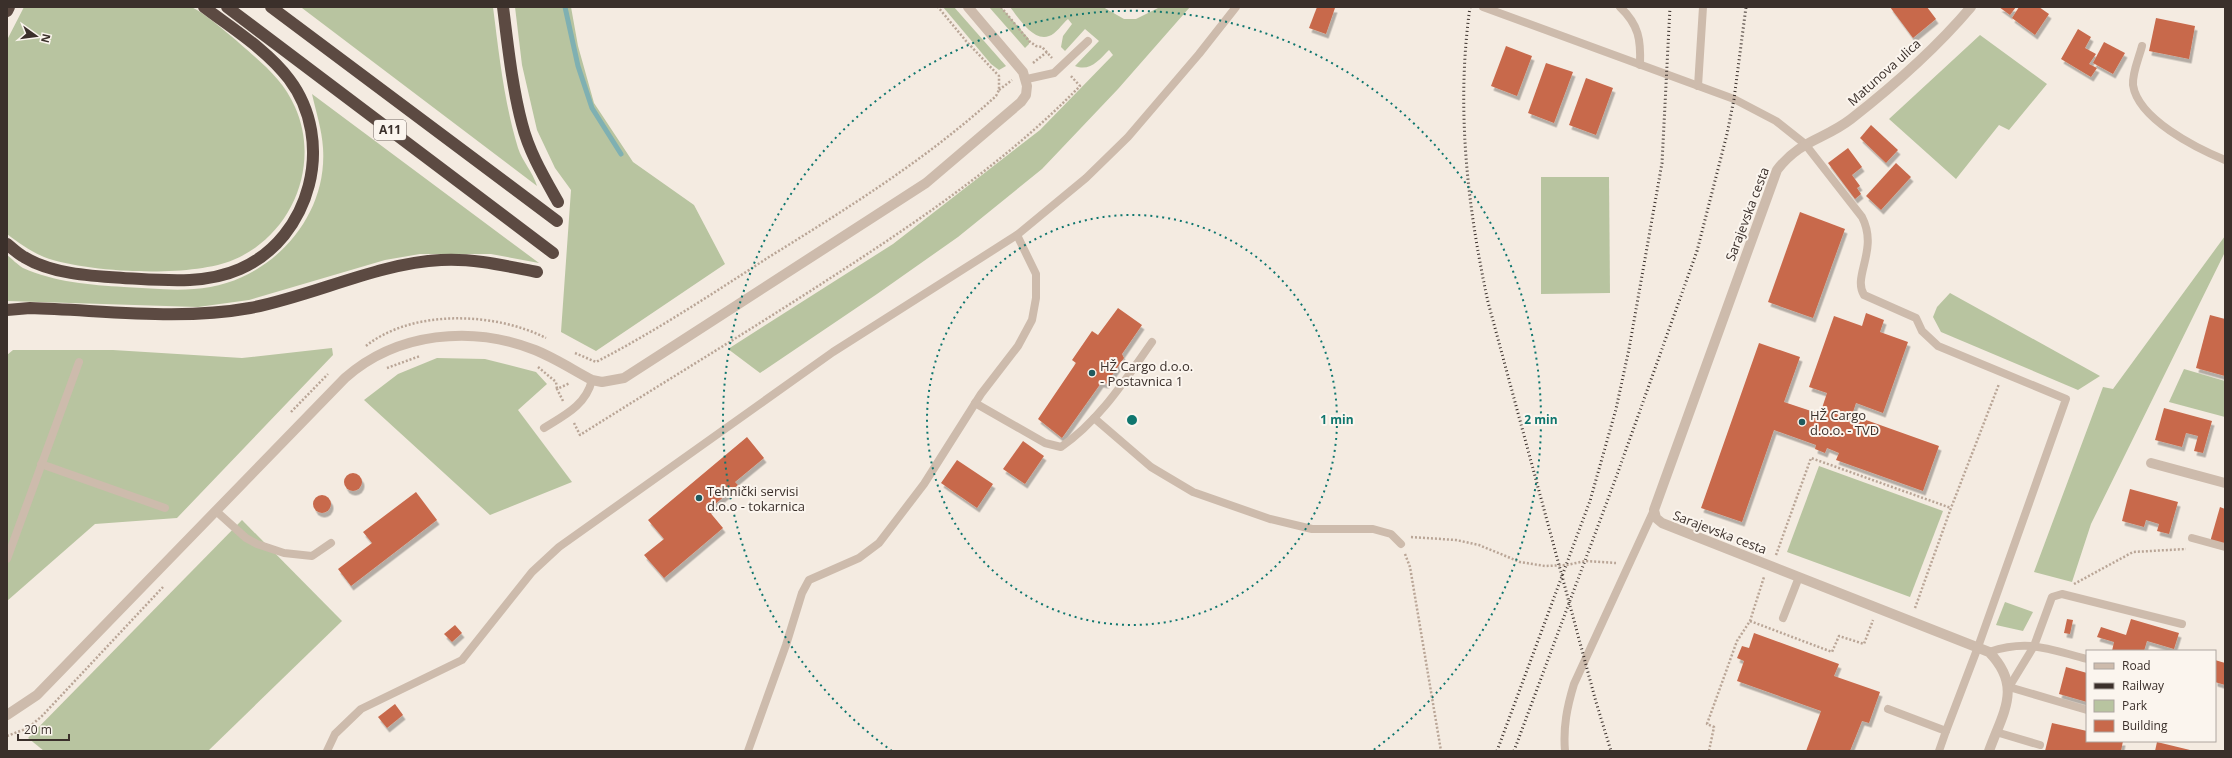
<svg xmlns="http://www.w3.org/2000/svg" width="2232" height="758" font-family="'Open Sans',sans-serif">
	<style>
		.green { fill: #b8c4a0 }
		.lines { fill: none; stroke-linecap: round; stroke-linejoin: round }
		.stream { stroke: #7fb0b2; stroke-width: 5 }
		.building { fill: #c8694b; filter: url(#shadow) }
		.path { stroke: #b9a596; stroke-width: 2.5; stroke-dasharray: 2 2; stroke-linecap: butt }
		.lane { stroke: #cdbbac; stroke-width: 8 }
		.street { stroke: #cdbbac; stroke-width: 10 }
		.highway { stroke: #5c4a42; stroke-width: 12 }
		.rail { stroke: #3b302b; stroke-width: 3; stroke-dasharray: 1 3; stroke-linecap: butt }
		.ring { fill: none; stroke: #0f766e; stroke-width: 2; stroke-dasharray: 2 4 }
		.poi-dot { fill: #1f5a5e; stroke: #fbf5ee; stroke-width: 1.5 }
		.labels { text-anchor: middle; stroke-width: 4; stroke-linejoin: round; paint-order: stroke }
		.shield { fill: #fbf5ee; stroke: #756b66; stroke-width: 1 }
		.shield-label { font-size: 12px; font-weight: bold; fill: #3b302b }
		.street-label { font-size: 13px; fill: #3b302b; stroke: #fbf5ee }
		.poi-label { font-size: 13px; fill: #3b302b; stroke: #fbf5ee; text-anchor: start }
		.centre { fill: #0f766e; stroke: #fbf5ee; stroke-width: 2 }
		.ring-label { font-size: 12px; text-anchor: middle; font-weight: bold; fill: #0f766e; stroke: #fbf5ee; stroke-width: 4; stroke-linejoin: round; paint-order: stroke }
	</style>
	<defs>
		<filter id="shadow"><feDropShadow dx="2.5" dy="4.5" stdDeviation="0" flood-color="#0004"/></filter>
	</defs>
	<rect width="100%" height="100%" fill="#f4ebe1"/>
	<g class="green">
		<path d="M24 7C62 7 100 7 138 7 155 7 173 5 190 7 200 8 244 47 254 56 271 71 286 86 295 107 321 165 292 236 233 260 191 278 87 273 44 257 30 251 19 243 7 234V40Z"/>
		<path d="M493 7C499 54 504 102 518 148 522 161 533 172 537 186L302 8Z"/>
		<polygon points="515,7 571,7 578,46 594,103 633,162 694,205 725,264 596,351 561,332 571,190 555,168 537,130 522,65"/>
		<polygon points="943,7 954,7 1006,66 999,70 991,64"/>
		<polygon points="989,7 1001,7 1029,39 1029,44 1025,48"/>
		<path d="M1010 7H1103L1124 19H1136L1160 7H1190L1118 89 1042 169 958 237 877 294 760 373 728 349 893 244 1040 130 1113 55 1109 50C1099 60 1090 72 1075 66L1099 41 1085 29 1065 51 1061 47 1063 36 1072 24 1068 19C1062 24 1056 34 1049 36 1033 42 1018 17 1010 7Z"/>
		<polygon points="1980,35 2047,84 2009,130 1999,125 1956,179 1889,119"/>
		<path d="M312 94 539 263 491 254H420L385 260 249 300 198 307 7 301V255C12 259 18 265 23 268 54 282 91 285 124 287 147 288 171 291 194 289 266 285 328 221 323 148 322 130 316 112 312 94Z"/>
		<polygon points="1541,177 1609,177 1610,293 1541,294"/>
		<polygon points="2225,236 2225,252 2091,524 2072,582 2034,572 2103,387 2113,389"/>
		<polygon points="1950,293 2100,376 2078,390 1941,332 1933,317 1937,307"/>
		<polygon points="332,348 333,355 177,518 95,524 7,601 7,355 13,350 113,350 242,358"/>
		<polygon points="437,358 485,359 536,372 547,384 518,410 572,482 490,515 364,400 398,374"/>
		<polygon points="2184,369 2225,381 2225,417 2169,402"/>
		<polygon points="1819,466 1943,511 1910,597 1787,552"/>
		<polygon points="242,520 342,621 208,751 44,751 28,738"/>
		<polygon points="2005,602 2033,612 2023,631 1996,625"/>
	</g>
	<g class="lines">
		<polyline class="stream" points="565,7 578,66 592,108 621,154"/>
	</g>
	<g class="building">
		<polygon points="1317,7 1335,8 1326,34 1309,28"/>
		<polygon points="1890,7 1927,7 1936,19 1913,38"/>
		<polygon points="1999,7 2016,7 2010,15"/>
		<polygon points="2019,7 2039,7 2049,14 2035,35 2012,18"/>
		<polygon points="2156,18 2195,26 2189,59 2149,51"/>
		<polygon points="2078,29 2091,37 2085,48 2096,54 2089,64 2097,68 2091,77 2061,59"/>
		<polygon points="2104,42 2125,53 2113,74 2093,63"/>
		<polygon points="1506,46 1532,56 1517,96 1491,86"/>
		<polygon points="1546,63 1573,72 1554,123 1528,113"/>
		<polygon points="1586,78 1613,88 1596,135 1569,125"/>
		<polygon points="1871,125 1898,150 1886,163 1860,138"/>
		<polygon points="1848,148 1862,167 1852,175 1860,186 1857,188 1861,194 1855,199 1828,163"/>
		<polygon points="1896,163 1911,177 1881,210 1866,196"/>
		<polygon points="1800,212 1845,229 1813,318 1768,302"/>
		<polygon points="1118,308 1142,325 1122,354 1124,358 1106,384 1101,383 1062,438 1038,419 1076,363 1072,360 1092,331 1098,335"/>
		<polygon points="1866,313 1884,320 1880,332 1908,342 1883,413 1856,403 1852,415 1939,446 1923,491 1836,460 1839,453 1827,448 1825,453 1815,449 1816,445 1774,430 1742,522 1701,508 1759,343 1800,357 1784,402 1820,414 1827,393 1809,387 1834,316 1862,326"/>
		<polygon points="2210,315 2225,319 2225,376 2196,368"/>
		<polygon points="2164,408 2212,421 2203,453 2194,451 2198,436 2186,433 2182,447 2155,440"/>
		<polygon points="747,437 764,458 735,482 738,485 708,510 723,528 664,578 644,555 664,539 648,520"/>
		<polygon points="1023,441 1044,456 1025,484 1003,469"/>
		<polygon points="957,460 993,484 977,508 941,483"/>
		<circle cx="353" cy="482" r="9"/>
		<polygon points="2130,489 2178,502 2169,534 2157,531 2159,524 2146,520 2144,527 2122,521"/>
		<polygon points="416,492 437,520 351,586 338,569 372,543 363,532"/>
		<circle cx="322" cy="504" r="9"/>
		<polygon points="2220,507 2225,509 2225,546 2210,542"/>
		<polygon points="2067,619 2073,620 2070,634 2064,633"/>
		<polygon points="2131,619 2179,633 2174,649 2147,641 2144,651 2112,651 2114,642 2097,637 2101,627 2126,635"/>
		<polygon points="455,625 462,633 452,642 444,634"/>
		<polygon points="1754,633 1839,664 1834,676 1880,692 1869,723 1862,721 1850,751 1806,751 1821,711 1737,681 1744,661 1737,658 1742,646 1749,648"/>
		<polygon points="2215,660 2225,663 2225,685 2215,682"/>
		<polygon points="2066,667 2087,673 2087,702 2059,694"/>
		<polygon points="395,704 403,715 387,728 378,717"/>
		<polygon points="2052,723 2087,731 2087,741 2123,741 2121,751 2045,751"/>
		<polygon points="2157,742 2190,750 2190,751 2155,751"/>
	</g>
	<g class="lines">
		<g class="path">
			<polyline points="1001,7 1029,41 1036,46 1042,47 1052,58"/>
			<polyline points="1033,63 1047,52"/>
			<polyline points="999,90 1012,80"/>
			<path d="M366 346C412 309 495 312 546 338"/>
			<path d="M575 353 596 362C656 331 712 294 769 257 848 208 927 159 996 96L999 90V76L966 41 938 7"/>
			<polyline points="538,367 556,382 557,389"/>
			<polyline points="387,368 420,356"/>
			<polyline points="563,401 557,389 570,383"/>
			<polyline points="291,412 328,374"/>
			<path d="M574 423 580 435C664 382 749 331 832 277 920 220 1007 161 1080 86L1070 75"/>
			<polyline points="1411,537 1456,540 1479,545 1520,562 1545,566 1567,565 1585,561 1616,563"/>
			<polyline points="1405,554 1410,567 1441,751"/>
			<polyline points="1776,555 1811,458 1951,508"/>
			<polyline points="2074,584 2133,552 2186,549"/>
			<polyline points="1915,608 1951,508 1999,384"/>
			<polyline points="1750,621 1832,652 1839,636 1864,644 1873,620"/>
			<polyline points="7,736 28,728 42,716 163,587"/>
			<polyline points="1709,751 1714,727 1707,724 1737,641 1750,621 1764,577"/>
		</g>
		<g class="lane">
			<path d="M1483 7 1734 99 1776 121 1805 144 1862 217C1879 250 1852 276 1864 295L1916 318 1922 331 1938 346 2066 399 1978 647 1946 731 1888 709"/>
			<path d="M1620 7C1639 25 1641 40 1640 65"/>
			<path d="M2142 46C2139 58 2132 73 2133 85 2138 119 2196 148 2225 160"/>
			<polyline points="1027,79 1054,73 1088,41"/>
			<polyline points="1698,86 1703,7"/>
			<path d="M975 403 1045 443 1061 447C1100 420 1125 380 1152 342"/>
			<polyline points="1094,418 1151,467 1193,492 1270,519 1312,529 1373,529 1391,534 1401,544"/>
			<path d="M544 428C565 415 586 405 592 380"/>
			<polyline points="41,464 165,508"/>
			<polyline points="216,511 246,538 257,544 284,553 312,556 331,543"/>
			<polyline points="2192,538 2225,547"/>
			<polyline points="7,559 79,362"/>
			<polyline points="1783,618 1799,577"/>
			<path d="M1989 652C2029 639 2048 649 2087 659"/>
			<polyline points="2087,710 2009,687 2034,646 2052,597 2062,594 2182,624"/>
			<polyline points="1996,732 2040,745"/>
			<polyline points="327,751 335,734 361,709 462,660 532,572 559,547 833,352 1017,235 1086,178 1128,137 1199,54 1236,7"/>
			<polyline points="748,751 786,645 802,593 809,580 859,558 879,543 924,484 981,394 1018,346 1032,320 1036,298 1036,274 1017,235"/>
			<path d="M1565 751C1563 727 1567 707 1574 684L1654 510"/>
			<polyline points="1939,751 1946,731"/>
		</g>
		<g class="street">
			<path d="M1971 7C1938 46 1892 87 1851 119 1824 140 1801 139 1777 170L1654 510 1656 518 1662 523 1989 652C2023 687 2003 712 1989 751"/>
			<polyline points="2151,463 2225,483"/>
			<path d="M7 715 37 695 345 378C397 332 472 325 535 350 555 358 573 370 592 380L602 382 624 378 926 183 1021 102 1026 95 1027 86 1023 72 968 7"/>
		</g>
		<g class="highway">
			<polyline points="227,7 553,253"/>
			<polyline points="271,7 557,221"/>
			<path d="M503 7C508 46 512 86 522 124 529 152 544 177 558 202"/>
			<polyline points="7,11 9,7"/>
			<path d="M7 244C12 248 18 254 24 257 52 274 91 276 123 278 162 280 204 285 240 269 311 238 336 141 289 79 267 50 233 29 204 7"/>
			<path d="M7 310 30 308C102 310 179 321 250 308 313 296 378 263 441 260 473 258 506 266 537 272"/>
		</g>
		<g class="rail">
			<path d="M1470 7C1456 106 1467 205 1488 302L1596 702 1611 751"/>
			<polyline points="1497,751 1590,501 1616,409 1629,349 1662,163 1670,7"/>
			<polyline points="1514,751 1618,472 1697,251 1727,134 1734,99 1746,7"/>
		</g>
	</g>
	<g class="ring">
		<circle cx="1132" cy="420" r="205"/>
		<path d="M892 751A409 409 0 1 1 1372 751"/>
	</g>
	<g class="poi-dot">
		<circle cx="1092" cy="373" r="4"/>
		<circle cx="1802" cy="422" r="4"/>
		<circle cx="699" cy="498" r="4"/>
	</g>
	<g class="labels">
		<rect class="shield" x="374" y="120" width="32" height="20" rx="3"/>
		<g class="shield-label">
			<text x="390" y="134">A11</text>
		</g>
		<g class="street-label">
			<text transform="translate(1884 72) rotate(-42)" y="5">Matunova ulica</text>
			<text transform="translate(1747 214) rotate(-69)" y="5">Sarajevska cesta</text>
			<text transform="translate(1720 532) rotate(21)" y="5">Sarajevska cesta</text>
		</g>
		<g class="poi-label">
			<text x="1100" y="371">HŽ Cargo d.o.o.<tspan x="1100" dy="15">- Postavnica 1</tspan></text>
			<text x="1810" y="420">HŽ Cargo<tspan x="1810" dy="15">d.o.o. - TVD</tspan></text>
			<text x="707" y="496">Tehnički servisi<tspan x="707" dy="15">d.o.o - tokarnica</tspan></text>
		</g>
	</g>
	<circle cx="1132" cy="420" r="6" class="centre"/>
	<g class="ring-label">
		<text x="1337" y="424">1 min</text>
		<text x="1541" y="424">2 min</text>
	</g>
	<rect width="2232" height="758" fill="none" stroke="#3b302b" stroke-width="16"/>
	<rect x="2086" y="650" width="130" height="92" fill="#fbf5ee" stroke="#aea6a0"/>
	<rect x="2094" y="663" width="20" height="6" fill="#cdbbac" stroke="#aea6a0"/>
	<text x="2122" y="670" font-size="12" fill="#3b302b">Road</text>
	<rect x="2094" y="683" width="20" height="6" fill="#3b302b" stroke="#aea6a0"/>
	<text x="2122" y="690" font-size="12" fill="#3b302b">Railway</text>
	<rect x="2094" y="700" width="20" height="12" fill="#b8c4a0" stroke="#aea6a0"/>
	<text x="2122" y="710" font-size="12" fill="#3b302b">Park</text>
	<rect x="2094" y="720" width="20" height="12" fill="#c8694b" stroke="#aea6a0"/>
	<text x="2122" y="730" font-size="12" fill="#3b302b">Building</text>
	<g transform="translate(36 36) rotate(104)" stroke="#fbf5ee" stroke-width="3" paint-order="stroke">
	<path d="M0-3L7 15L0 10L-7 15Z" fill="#3b302b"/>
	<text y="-6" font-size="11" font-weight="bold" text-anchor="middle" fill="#3b302b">N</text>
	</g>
	<path d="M18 734v6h51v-6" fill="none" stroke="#3b302b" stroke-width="2"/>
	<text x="24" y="734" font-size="12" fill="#3b302b" stroke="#fbf5ee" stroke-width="3" paint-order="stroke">20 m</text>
</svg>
